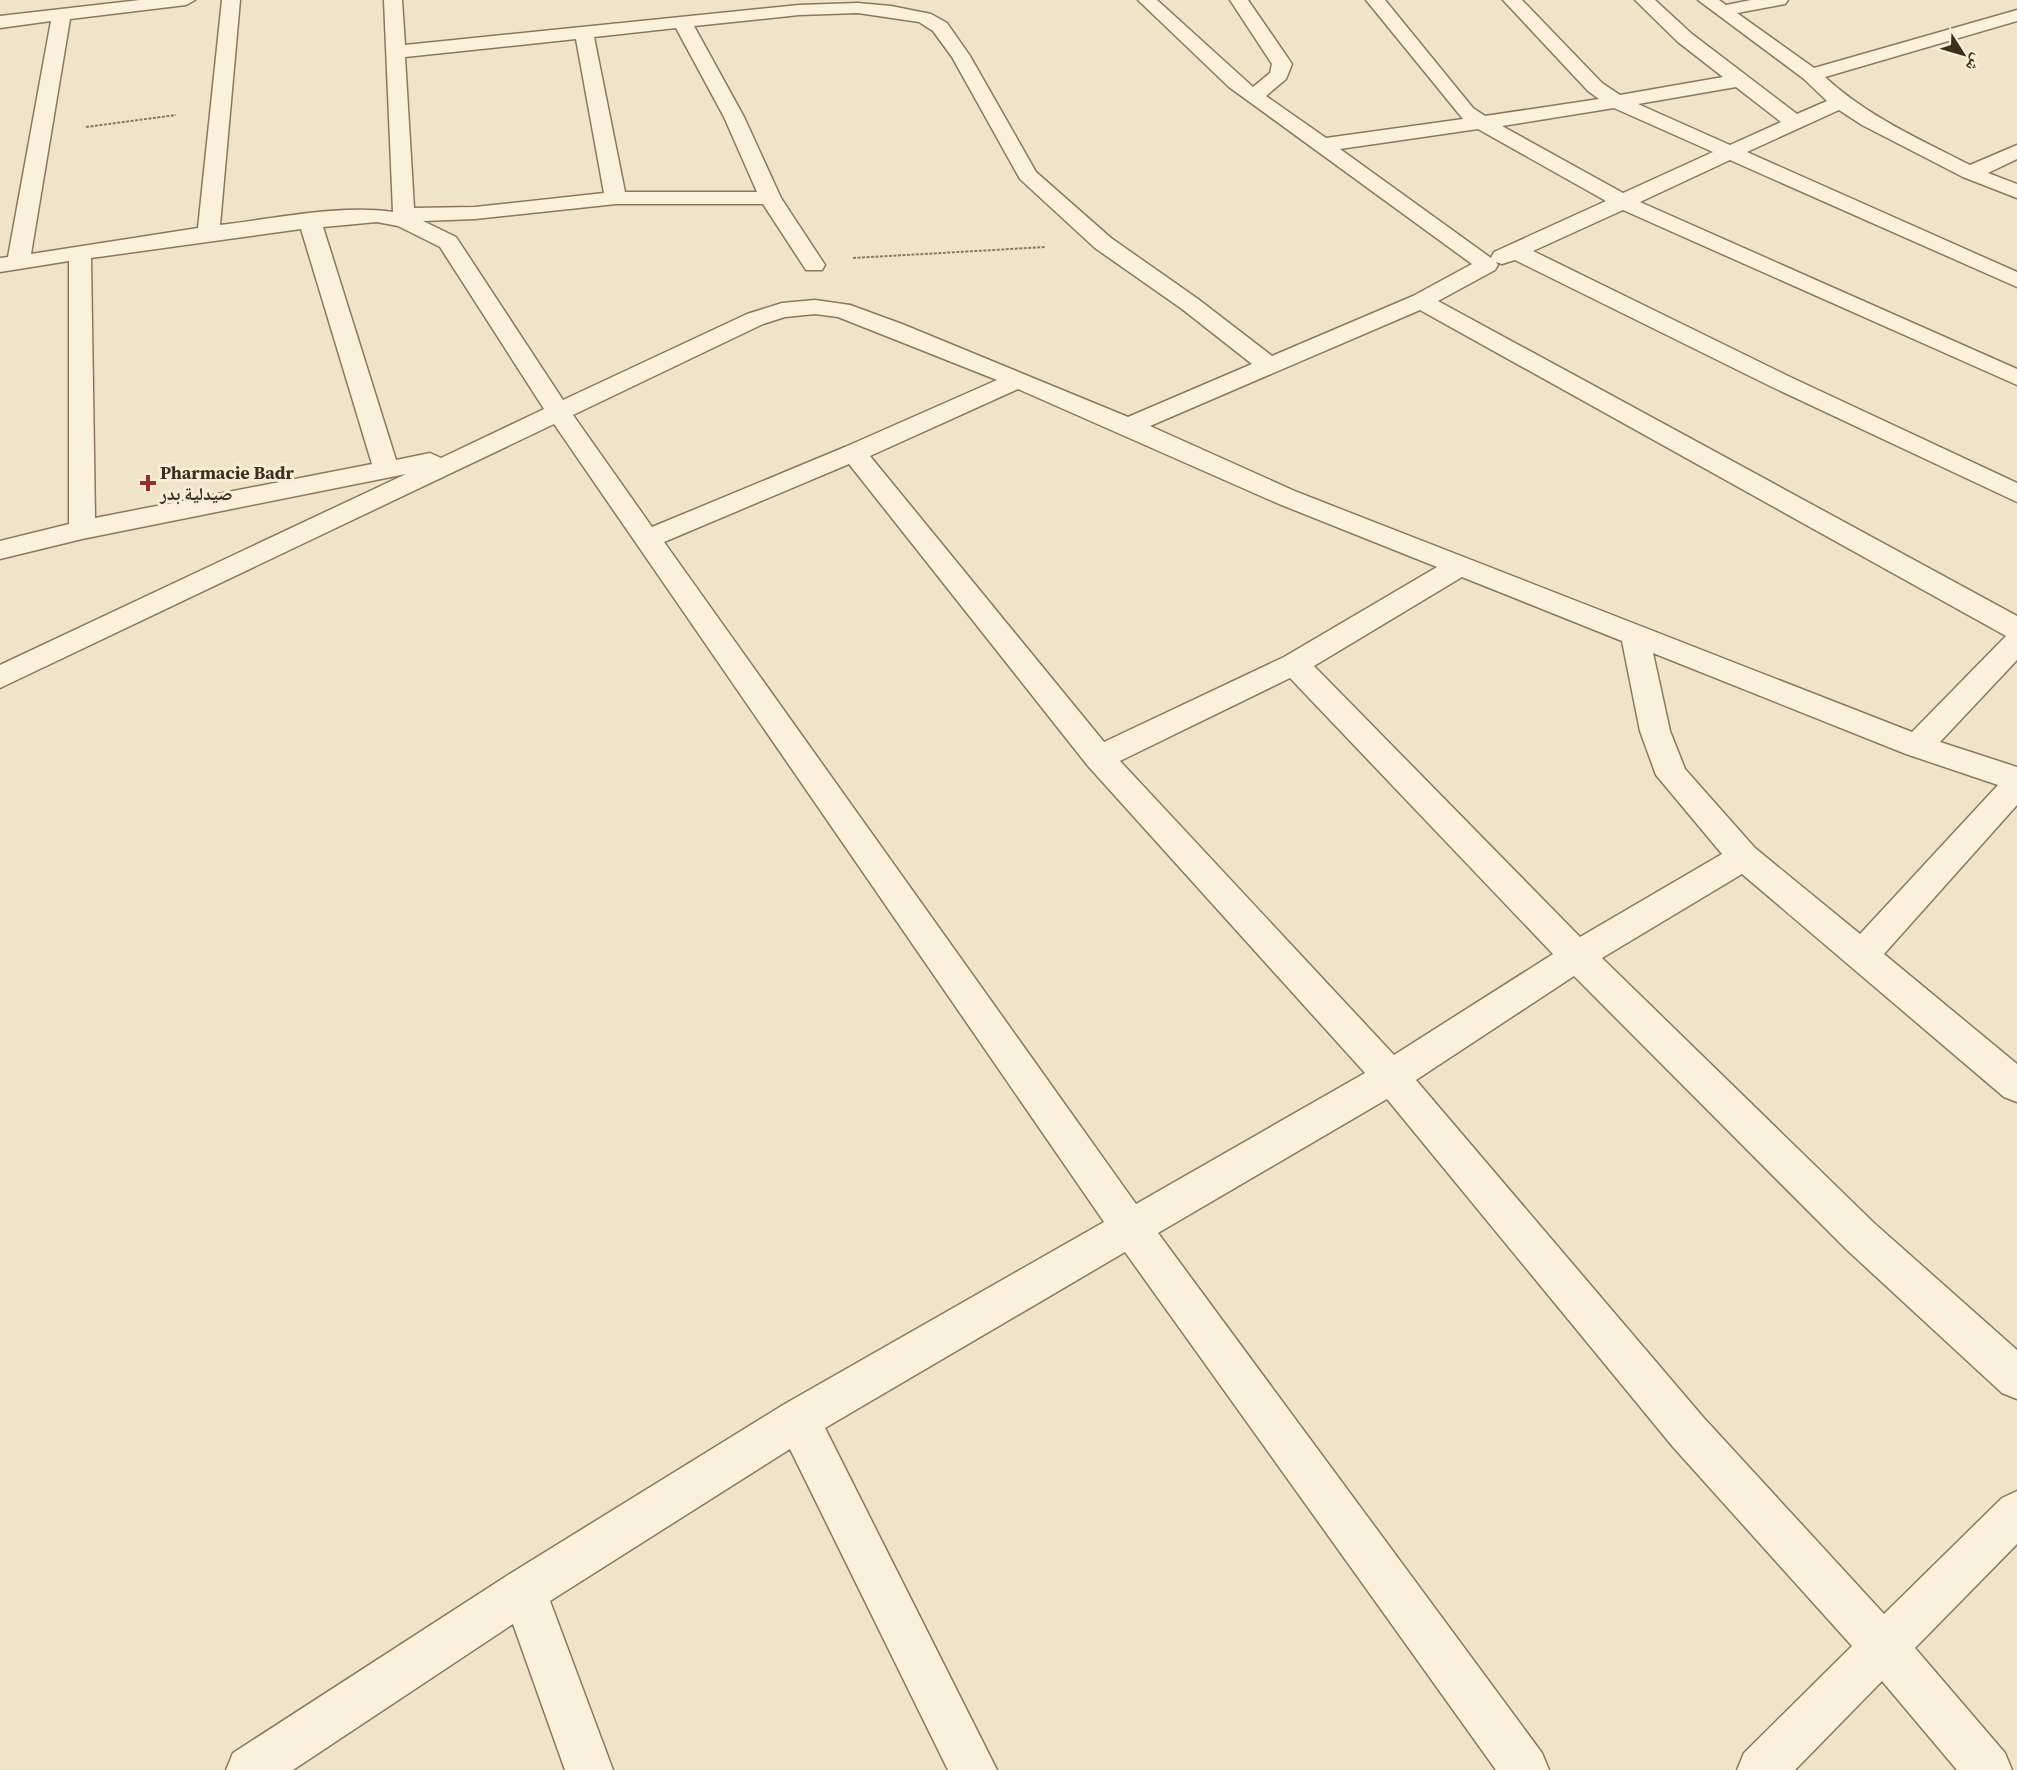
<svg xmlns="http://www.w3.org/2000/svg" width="2017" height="1770" font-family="'Source Serif 4','Noto Naskh Arabic',serif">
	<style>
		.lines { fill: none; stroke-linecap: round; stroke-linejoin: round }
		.minor-casing { stroke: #8d765c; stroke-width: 3 }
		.path { stroke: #8d765c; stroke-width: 2; stroke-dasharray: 3 1.5; stroke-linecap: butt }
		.minor { fill: #faf1dc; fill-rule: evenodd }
		.poi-dot { fill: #9e2a2b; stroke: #f7eed8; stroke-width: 2 }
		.labels { text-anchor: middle; stroke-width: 6; stroke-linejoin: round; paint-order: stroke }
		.far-poi-label { font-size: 18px; font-weight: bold; fill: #3d2e20; stroke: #f7eed8; text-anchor: start }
	</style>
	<rect width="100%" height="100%" fill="#f0e4c8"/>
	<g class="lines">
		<defs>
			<path id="minor" d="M140 0H195L186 5 70 19 31 254 198 228 222 0H240L220 225C272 219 342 204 393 212L384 0H402L405 45 799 5 858 3 891 6 931 14 947 23 970 56 1036 172 1111 238 1198 299 1272 356 1413 296 1472 264 1229 87 1138 0H1157L1253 87 1270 73 1272 64 1230 0H1248L1292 64 1286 79 1266 96 1326 138 1463 119 1366 0H1385L1473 108 1485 116 1599 99 1588 91 1503 0H1522L1602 83 1620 95 1723 77 1678 42 1635 0H1655L1692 34 1797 114 1827 101 1804 79 1698 0H1719L1726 5 1751 0H1788L1785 4 1737 13 1814 68 2017 10V21L1825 77C1867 116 1919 139 1970 165L2017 145V159L1988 173 2017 184V198L1963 177 1862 125 1839 110 1747 152 2017 272V287L1730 160 1640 202 2017 369V385L1623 210 1533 251 1788 376 2017 483V502L1770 386 1515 260 1502 264 1496 262 1498 265 1495 270 1438 301 2017 616V660L1940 742 2017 767V805L1884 954 2017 1064V1102L2004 1097 1742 874 1602 958 1874 1223 2017 1350V1399L2002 1393 1846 1249 1574 976 1416 1080 1703 1417 1884 1614 2002 1498 2017 1491V1544L1915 1648 2005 1753 2012 1770H1957L1882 1681 1795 1770H1737L1744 1753 1852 1646 1673 1447 1387 1099 1158 1233 1542 1753 1549 1770H1496L1125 1252 825 1428 997 1770H948L790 1449 550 1601 613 1770H565L513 1624 293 1770H226L233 1753 508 1575 783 1405 1104 1222 554 424 0 688V665L406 474 82 539 0 559V541L69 524V261L0 272V258L8 257 51 21 0 28V16ZM858 13 919 22 933 31 952 57 1020 179 1095 248 1182 309 1252 364 1128 417 902 324 850 305 815 300 782 303 747 314 563 400 456 237 423 221 475 219 616 204H763L806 270H822L825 265 781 198 744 117 694 26 799 15ZM676 28 724 117 757 192H625L594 37ZM576 39 604 193 475 207 414 208 405 57ZM1736 87 1781 122 1730 145 1638 104ZM1614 108 1713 152 1623 193 1502 126ZM1478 129 1606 201 1494 252 1491 258 1340 149ZM377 222 398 226 440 247 544 409 441 458 430 453 396 460 323 227ZM301 229 372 464 95 518 91 258ZM1420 310 2006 636 1912 732 1297 492 1150 426ZM815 314 838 317 997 380 845 447 652 527 573 415 763 324 785 317ZM1018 389 1279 504 1437 567 1284 657 1104 742 870 456ZM849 464 1088 766 1365 1073 1136 1204 664 542ZM1462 577 1622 641 1640 731 1656 775 1722 854 1580 937 1314 666ZM1653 653 1906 754 1998 785 1860 934 1755 848 1685 769 1670 731ZM1290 678 1553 954 1394 1055 1120 761Z"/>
		</defs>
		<use href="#minor" class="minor-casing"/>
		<g class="path">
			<polyline points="86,127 176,115"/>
			<polyline points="853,258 1046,247"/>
		</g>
		<use href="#minor" class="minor"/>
	</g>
	<path class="poi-dot" d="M145 474h6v6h6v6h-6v6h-6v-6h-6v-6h6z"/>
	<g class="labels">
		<g class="far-poi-label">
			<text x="160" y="479">Pharmacie Badr<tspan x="160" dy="21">صيدلية بدر</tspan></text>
		</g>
	</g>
	<g transform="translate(1963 54) rotate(127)" stroke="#f7eed8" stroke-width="4.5" paint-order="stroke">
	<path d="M0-4.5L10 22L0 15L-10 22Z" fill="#3d2e20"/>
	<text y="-9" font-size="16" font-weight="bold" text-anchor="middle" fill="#3d2e20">ش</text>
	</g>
</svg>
